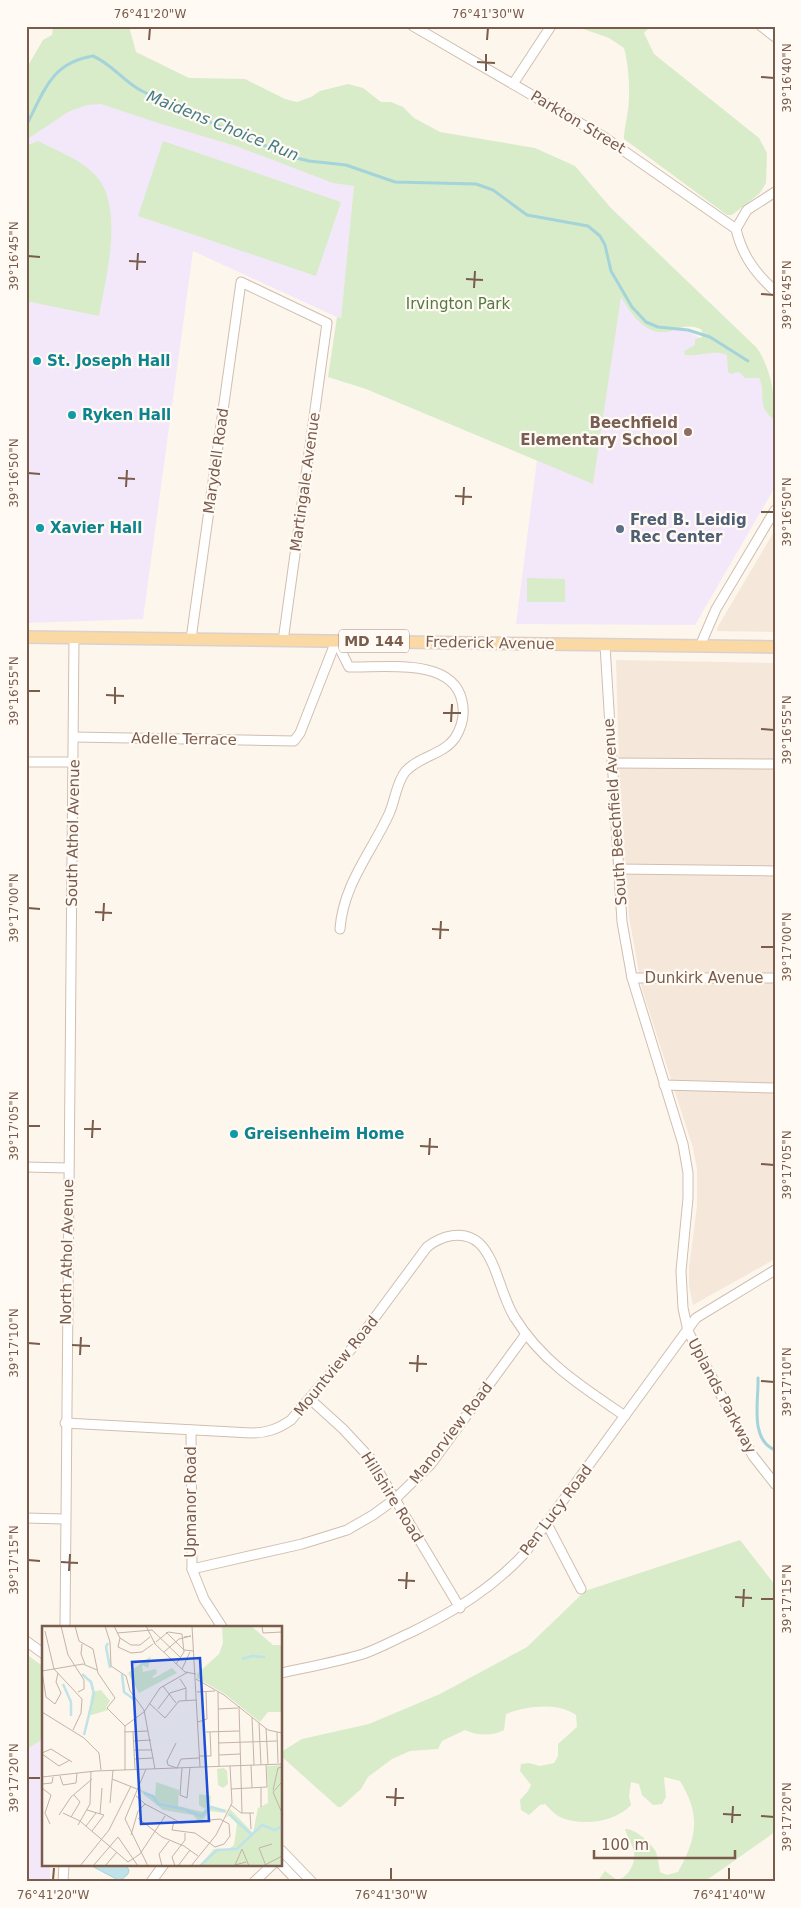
<svg xmlns="http://www.w3.org/2000/svg" width="801" height="1908" font-family="'DejaVu Sans',sans-serif">
	<style>
		.residential { fill: #f5e8da }
		.education { fill: #f3e8fa }
		.green { fill: #d8ecc9 }
		.water { fill: #bfe3e8; stroke: #a5d3da }
		.lines { fill: none; stroke-linecap: round; stroke-linejoin: round }
		.stream { stroke: #a5d3da; stroke-width: 3 }
		.minor-casing { stroke: #d1beb0; stroke-width: 11 }
		.major-casing { stroke: #dad1cd; stroke-width: 14 }
		.minor { stroke: #fff; stroke-width: 9 }
		.major { stroke: #fbd9a5; stroke-width: 11 }
		.ticks { fill: none; stroke: #7a5c4d; stroke-width: 2 }
		.culture-dot { fill: #0f9aa8; stroke: #fffaf3; stroke-width: 2 }
		.education-dot { fill: #8d6e63; stroke: #fffaf3; stroke-width: 2 }
		.service-dot { fill: #5c6f8a; stroke: #fffaf3; stroke-width: 2 }
		.labels { text-anchor: middle; stroke-width: 4.5; stroke-linejoin: round; paint-order: stroke }
		.shield { fill: #fffaf3; stroke: #a28b7f; stroke-width: 1 }
		.shield-label { font-size: 14px; font-weight: bold; fill: #7a5c4d }
		.street-label { font-size: 15px; fill: #7a5c4d; stroke: #fffaf3 }
		.park-label { font-size: 15px; fill: #537a41; stroke: #fffaf3 }
		.culture-label { font-size: 15px; font-weight: bold; fill: #0d838f; stroke: #fffaf3; text-anchor: start }
		.education-label { font-size: 15px; font-weight: bold; fill: #785e54; stroke: #fffaf3; text-anchor: end }
		.service-label { font-size: 15px; font-weight: bold; fill: #4e5e75; stroke: #fffaf3; text-anchor: start }
		.water-label { font-size: 16px; font-style: italic; fill: #437c86; stroke: #fffaf3 }
		.inset-river { fill: none; stroke: #bfe3e8; stroke-width: 2.5 }
		.inset-road { fill: none; stroke: #c5b3a7; stroke-width: 1 }
		.view { fill: #1d4ed8; fill-opacity: 0.15; stroke: #1d4ed8; stroke-width: 2.5 }
		.inset-edge { fill: none; stroke: #7a5c4d; stroke-width: 2.5 }
		.neatline { fill: none; stroke: #7a5c4d; stroke-width: 2 }
		.ticks-label { font-size: 12px; text-anchor: middle; fill: #7a5c4d }
	</style>
	<rect width="100%" height="100%" fill="#fdf6ec"/>
	<g class="residential">
		<polygon points="775,530 775,632 717,631 717,628"/>
		<polygon points="616,660 775,663 775,1259 693,1305 689,1285 689,1267 697,1206 697,1169 693,1148 642,989 629,917 620,799"/>
	</g>
	<g class="education">
		<polygon points="91,94 355,180 341,319 193,251 143,619 26,623 26,134"/>
		<polygon points="624,275 654,312 764,374 775,403 775,487 695,625 516,624 537,460 592,483"/>
		<polygon points="44,1738 44,1864 50,1864 50,1882 26,1882 26,1750"/>
	</g>
	<g class="green">
		<path d="M53 26H129L136 52 189 78 245 79 285 99 297 102 311 97 320 91 348 84 363 88 381 102H391L403 107 414 118 440 132 535 148 575 166 611 208 757 348C771 369 775 395 775 420 755 407 767 393 759 378H745L739 372 731 374 728 372 727 355C713 349 699 357 685 355L684 351 695 345V339L702 337V330C691 324 682 327 671 331 647 338 632 315 621 297L593 484 366 389 328 377 337 317 341 318 354 186 333 183 236 146 155 122 101 104 87 105 68 112 26 140V69L43 40 52 35Z"/>
		<path d="M575 26H651L644 33 654 54 759 138 767 153 766 183 760 193 732 215H727L624 139C624 130 626 124 627 116 631 97 629 66 624 48L609 38Z"/>
		<path d="M38 141C57 151 83 160 97 177 124 209 106 278 99 316L26 301V146Z"/>
		<polygon points="163,141 341,202 316,276 138,216"/>
		<polygon points="527,578 565,579 565,602 527,602"/>
		<path d="M740 1540 775 1585V1832L704 1882H597L605 1871 617 1880C628 1878 636 1863 634 1852 633 1845 627 1837 625 1829 635 1828 651 1843 656 1852 658 1858 659 1865 660 1872L667 1875 678 1872C697 1838 701 1815 680 1781L664 1777 666 1797 662 1804 653 1805 642 1795 639 1784 631 1782 629 1796 631 1805C616 1822 581 1827 560 1817 554 1814 549 1808 545 1804L540 1805 529 1815 521 1810 520 1800 528 1791 531 1785 520 1771 521 1764 529 1763 540 1766 554 1763 558 1756V1744L577 1727 576 1715C557 1702 527 1706 506 1714L504 1730C492 1736 478 1736 465 1730L442 1741 438 1749 410 1751 392 1759 368 1777 361 1789 341 1807H338L281 1756V1752L302 1739 369 1724 440 1694 527 1647 585 1591Z"/>
		<polygon points="26,1654 44,1667 44,1738 26,1750"/>
	</g>
	<polygon class="water" points="88,1864 125,1864 129,1870 128,1874 120,1881"/>
	<g class="lines">
		<g class="stream">
			<path d="M26 126C44 92 50 63 93 56 112 64 124 82 142 91 192 116 241 135 292 157L309 161 346 165 395 182 476 184 493 190 527 215 588 226 600 236 605 245 611 271 632 307 646 322 658 327 688 330 710 337 748 361"/>
			<path d="M758 1378C759 1399 749 1440 775 1450"/>
		</g>
		<defs>
			<g id="minor">
				<polyline points="413,26 604,137 736,229"/>
				<polyline points="761,26 775,37"/>
				<polyline points="513,84 551,26"/>
				<path d="M775 192 747 210 736 229C742 255 755 273 775 291"/>
				<polyline points="191,639 241,282 327,323 283,641"/>
				<path d="M336 641 349 667C384 668 453 657 462 701 465 714 462 727 455 738 443 755 419 756 405 772 396 784 395 801 389 814 371 853 343 885 340 929"/>
				<polyline points="605,645 622,922 632,978 683,1144 688,1173 688,1198 681,1271 683,1308 688,1331 740,1432 753,1456 775,1484"/>
				<polyline points="700,646 716,609 775,510"/>
				<polyline points="74,737 294,741 300,733 336,641"/>
				<polyline points="26,762 74,762"/>
				<polyline points="612,763 775,764"/>
				<polyline points="618,869 775,871"/>
				<polyline points="632,978 775,978"/>
				<polyline points="664,1085 775,1088"/>
				<polyline points="26,1167 68,1168"/>
				<polyline points="310,1399 343,1429 371,1459 460,1608"/>
				<path d="M65 1423 251 1433C267 1433 278 1429 291 1420L353 1347 427 1247C441 1236 463 1229 479 1243 497 1260 501 1297 515 1318 542 1362 584 1388 625 1416"/>
				<polyline points="191,1430 192,1569 204,1599 222,1627"/>
				<polyline points="26,1518 64,1519"/>
				<polyline points="547,1524 581,1589"/>
				<polyline points="192,1569 302,1544 347,1530 373,1515 395,1499 431,1464 526,1334"/>
				<polyline points="65,1627 74,638"/>
				<polyline points="26,1641 44,1654"/>
				<path d="M281 1673C308 1667 337 1662 363 1654 380 1648 396 1639 412 1632 456 1610 490 1590 524 1554L696 1318 775 1270"/>
				<polyline points="281,1850 312,1882"/>
				<polyline points="281,1864 298,1882"/>
				<polyline points="63,1882 64,1864"/>
				<polyline points="151,1882 164,1864"/>
				<polyline points="254,1882 273,1864"/>
			</g>
			<polyline id="major" points="26,637 775,647"/>
		</defs>
		<use href="#minor" class="minor-casing"/>
		<use href="#major" class="major-casing"/>
		<use href="#minor" class="minor"/>
		<use href="#major" class="major"/>
	</g>
	<path class="ticks" d="M149 40 150 28M487 40 488 28M477 62 495 63M486 71V54M761 77 774 78M28 256 40 257M129 261 146 262M137 270 138 253M466 279 483 280M474 288 475 271M761 294 774 295M28 473 40 474M118 478 135 479M126 487 127 470M455 496 472 497M463 505 464 487M761 512H774M28 691H40M106 695 124 696M115 704V687M443 713H461M451 722 452 704M761 729 774 730M28 908 40 909M95 912 112 913M103 921 104 903M432 929 449 930M440 939 441 921M761 947H774M28 1126H40M84 1129H101M92 1138 93 1120M420 1146 438 1147M429 1155 430 1138M761 1164 774 1165M28 1343 40 1344M72 1345 90 1346M80 1355 81 1337M409 1363 427 1364M417 1372 418 1355M761 1381 774 1382M28 1560 40 1561M61 1562 78 1563M69 1571 70 1554M398 1580 415 1581M406 1589 407 1572M735 1597 752 1598M761 1599H774M743 1607 744 1589M28 1778H40M386 1797 404 1798M395 1806 396 1788M723 1814 741 1815M761 1816 774 1817M732 1823 733 1806M53 1880 54 1868M391 1880V1868M729 1880V1868"/>
	<g class="culture-dot">
		<circle cx="37" cy="361" r="5"/>
		<circle cx="72" cy="415" r="5"/>
		<circle cx="40" cy="528" r="5"/>
		<circle cx="234" cy="1134" r="5"/>
	</g>
	<circle class="education-dot" cx="688" cy="432" r="5"/>
	<circle class="service-dot" cx="620" cy="529" r="5"/>
	<g class="labels">
		<rect class="shield" x="339" y="629.5" width="70" height="23" rx="4"/>
		<g class="shield-label">
			<text x="374" y="646">MD 144</text>
		</g>
		<g class="street-label">
			<text transform="translate(578 122) rotate(31)" y="5">Parkton Street</text>
			<text transform="translate(216 461) rotate(-82)" y="5">Marydell Road</text>
			<text transform="translate(305 482) rotate(-82)" y="5">Martingale Avenue</text>
			<text transform="translate(490 643) rotate(1)" y="5">Frederick Avenue</text>
			<text transform="translate(184 739) rotate(1)" y="5">Adelle Terrace</text>
			<text transform="translate(615 812) rotate(-94)" y="5">South Beechfield Avenue</text>
			<text transform="translate(73 833) rotate(-89)" y="5">South Athol Avenue</text>
			<text x="704" y="983">Dunkirk Avenue</text>
			<text transform="translate(67 1252) rotate(-89)" y="5">North Athol Avenue</text>
			<text transform="translate(336 1366) rotate(-51)" y="5">Mountview Road</text>
			<text transform="translate(722 1396) rotate(62)" y="5">Uplands Parkway</text>
			<text transform="translate(451 1433) rotate(-52)" y="5">Manorview Road</text>
			<text transform="translate(392 1497) rotate(58)" y="5">Hillshire Road</text>
			<text transform="translate(191 1502) rotate(-90)" y="5">Upmanor Road</text>
			<text transform="translate(556 1510) rotate(-53)" y="5">Pen Lucy Road</text>
		</g>
		<g class="park-label">
			<text x="458" y="309">Irvington Park</text>
		</g>
		<g class="culture-label">
			<text x="47" y="366">St. Joseph Hall</text>
			<text x="82" y="420">Ryken Hall</text>
			<text x="50" y="533">Xavier Hall</text>
			<text x="244" y="1139">Greisenheim Home</text>
		</g>
		<g class="education-label">
			<text x="678" y="428">Beechfield<tspan x="678" dy="17">Elementary School</tspan></text>
		</g>
		<g class="service-label">
			<text x="630" y="525">Fred B. Leidig<tspan x="630" dy="17">Rec Center</tspan></text>
		</g>
		<g class="water-label">
			<text transform="translate(223 125) rotate(22)" y="6">Maidens Choice Run</text>
		</g>
	</g>
	<g transform="translate(42 1626)">
		<rect width="240" height="240" fill="#fdf6ec"/>
		<path d="M180 0H209L231 19H240V94L239 86H226L218 96 183 68 155 52V48L177 28 181 17ZM109 30 106 42 100 39 101 46 114 43 115 47 110 51 112 52 130 42 135 47 97 67 86 47ZM59 64 68 75 64 81 66 84 46 90 50 66ZM240 139V240H157L172 223H187L192 219 195 198 187 189 184 192 188 183 211 207 216 182 226 177 225 140ZM182 142 185 145 186 158 181 162 176 159 175 143ZM114 156 137 164 136 180 161 186 163 183 157 179V168L169 170 168 181 185 184 184 187 167 185 162 193 156 195 151 189 121 184 101 168 96 162 113 171Z" fill="#d8ecc9"/>
		<path class="inset-river" d="M66 17 64 21 68 42M200 33 210 30 223 31M40 48 49 56 52 68 42 109M80 48 82 66 93 74M21 58 29 76V90M102 167 111 170 116 178 141 183 159 190 169 181 183 185M187 188 210 209M158 240 175 224 195 223 220 199 233 204 240 200"/>
		<path class="inset-road" d="M19 0 26 29 42 54V63L36 66M33 0 37 15 51 23 56 47 73 72 65 82 83 100M63 0 68 16 69 40 84 50 88 65 102 84 113 143M72 0 78 12 89 19H98L108 11M104 0 113 18 112 15M150 0 158 141M220 0 221 7 240 6M3 5 12 43 40 73 39 87 31 104M124 6 142 24 152 25M75 7 110 4 139 32M78 12 76 21 89 27 100 26 111 18M114 16 126 6 140 8 142 26 134 38M40 18 39 28 43 38M113 18 143 46 154 48M122 26 137 13 149 10 142 11M140 43 148 26M0 45 41 38 55 44M0 46 4 71 13 78 19 67 14 56 16 47M138 53 144 62V74M154 53 182 69 226 104 240 107M121 60 134 77M155 66 173 65M176 66 177 140M107 77 123 92 137 75 155 74M197 80 200 187M116 83 128 67 144 62M176 83 196 82M0 86 42 112 57 127 59 144M210 91 212 139M156 96 165 93 164 65M217 97 219 139M83 100 102 86 118 62 146 46M83 100V144M224 102 226 138M82 106 106 105M91 106 93 143M164 106 197 105M235 106 236 137M91 115 109 114M134 117 125 135 126 139 135 142 139 133 157 132M176 117 235 115M92 124H110M0 127 9 123 30 136M0 128 17 140 28 134M177 129 198 128M157 130H169L168 106M92 133 111 132M209 139 210 162M140 142 138 169 145 172 148 141M104 143 83 193 106 240M18 150 21 159 34 157 35 147M0 151 54 145 240 138M70 153 95 163M240 156 231 166 240 187M0 158 10 157 11 151M0 162 9 169 3 187 8 198M219 162V181M189 163 225 161 224 138M231 164 236 142 240 141M68 177 71 144M103 178 139 197 178 193 187 198 188 210 182 218 173 221 153 207 130 204 132 195M189 179 199 187H212M45 184 62 189 50 205M21 187 38 195 86 236 98 228 123 190M208 187 209 203M58 188 60 162M17 189 29 171 50 153M29 191 38 176 32 169M96 192 120 211 142 220 156 230M36 199 48 178 49 145M44 200 54 187M89 209 96 185 103 178 94 170M204 236 193 239 200 223 207 240M38 240 67 204 89 160M51 240 76 211 96 240M63 240 75 226M120 240 117 228 127 215M133 240 130 231 143 214V207M136 240 148 224M149 240 174 209 190 177 188 140M221 240 240 230M224 240 217 222 230 218"/>
		<path class="view" d="M158 32 167 195 99 198 90 36Z"/>
		<rect width="240" height="240" class="inset-edge"/>
	</g>
	<rect width="801" height="1908" fill="none" stroke="#fffaf3" stroke-width="55"/>
	<path d="M594 1850v8h141v-8" fill="none" stroke="#7a5c4d" stroke-width="2.5"/>
	<text x="601" y="1850" font-size="15" fill="#7a5c4d" stroke="#fffaf3" stroke-width="4" paint-order="stroke">100 m</text>
	<rect x="28" y="28" width="746" height="1852" class="neatline"/>
	<g class="ticks-label">
		<text x="150" y="18">76°41'20"W</text>
		<text x="488" y="18">76°41'30"W</text>
		<text transform="translate(787 78) rotate(-90)" y="4">39°16'40"N</text>
		<text transform="translate(14 256) rotate(-90)" y="4">39°16'45"N</text>
		<text transform="translate(787 295) rotate(-90)" y="4">39°16'45"N</text>
		<text transform="translate(14 473) rotate(-90)" y="4">39°16'50"N</text>
		<text transform="translate(787 512) rotate(-90)" y="4">39°16'50"N</text>
		<text transform="translate(14 691) rotate(-90)" y="4">39°16'55"N</text>
		<text transform="translate(787 730) rotate(-90)" y="4">39°16'55"N</text>
		<text transform="translate(14 908) rotate(-90)" y="4">39°17'00"N</text>
		<text transform="translate(787 947) rotate(-90)" y="4">39°17'00"N</text>
		<text transform="translate(14 1126) rotate(-90)" y="4">39°17'05"N</text>
		<text transform="translate(787 1165) rotate(-90)" y="4">39°17'05"N</text>
		<text transform="translate(14 1343) rotate(-90)" y="4">39°17'10"N</text>
		<text transform="translate(787 1382) rotate(-90)" y="4">39°17'10"N</text>
		<text transform="translate(14 1560) rotate(-90)" y="4">39°17'15"N</text>
		<text transform="translate(787 1599) rotate(-90)" y="4">39°17'15"N</text>
		<text transform="translate(14 1778) rotate(-90)" y="4">39°17'20"N</text>
		<text transform="translate(787 1817) rotate(-90)" y="4">39°17'20"N</text>
		<text x="53" y="1899">76°41'20"W</text>
		<text x="391" y="1899">76°41'30"W</text>
		<text x="729" y="1899">76°41'40"W</text>
	</g>
</svg>
